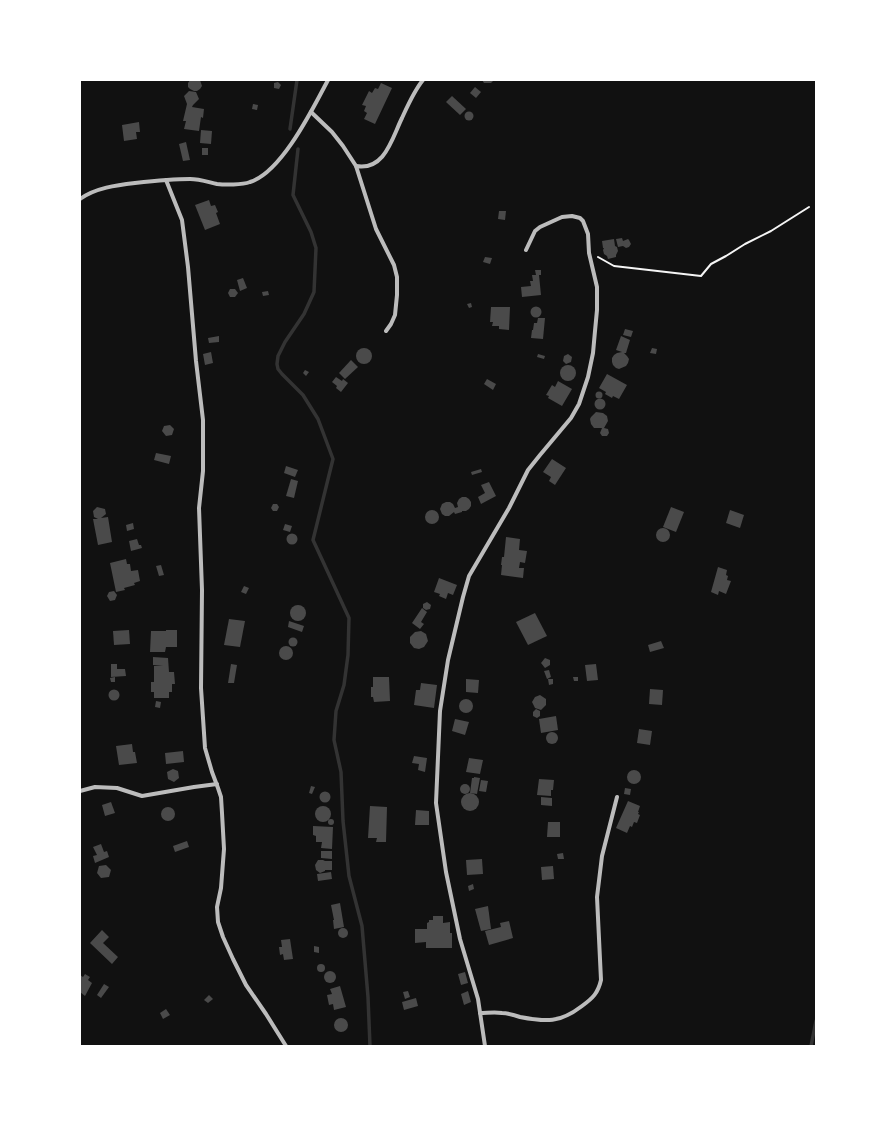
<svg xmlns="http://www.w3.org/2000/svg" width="896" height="1126" font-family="'PT Sans',sans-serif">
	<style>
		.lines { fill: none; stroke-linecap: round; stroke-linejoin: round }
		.stream { stroke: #333; stroke-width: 3.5 }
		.building { fill: #4a4a4a }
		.path { stroke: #f5f5f5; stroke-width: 2 }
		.minor { stroke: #bcbcbc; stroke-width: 4 }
	</style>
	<rect width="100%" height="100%" fill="#111"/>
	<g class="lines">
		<g class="stream">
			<polyline points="290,129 297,80"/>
			<polyline points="298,149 293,195 311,232 316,248 314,292 304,314 285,342 278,356 277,364 278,369 282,374 303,395 318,419 333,459 313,540 349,618 348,655 344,685 336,711 334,740 341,772 343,821 349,876 362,926 368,997 370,1046"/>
			<polyline points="811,1046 816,1021"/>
		</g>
	</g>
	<g class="building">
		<polygon points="190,80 200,80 202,86 200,89 197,91 194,91 190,89 188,87 188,83"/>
		<polygon points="482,80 494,80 491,83 484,83"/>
		<polygon points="278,82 281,85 279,89 274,88 274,83"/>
		<polygon points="381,83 392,88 375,124 364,119 367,113 364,111 366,106 362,105 369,91 372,93 375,88 378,89"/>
		<polygon points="475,87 481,92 476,98 470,93"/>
		<polygon points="189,91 196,92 199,99 193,105 192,107 204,109 203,118 201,117 199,131 184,129 186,121 183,121 187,104 184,96"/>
		<polygon points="452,96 466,109 460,115 446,102"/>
		<polygon points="253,104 258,105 257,110 252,109"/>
		<circle cx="469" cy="116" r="4.5"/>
		<polygon points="139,122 140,132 136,132 137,139 124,141 122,125"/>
		<polygon points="201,130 212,131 211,144 200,143"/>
		<polygon points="186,142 190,160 183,161 179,144"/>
		<rect x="202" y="148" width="6" height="7"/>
		<polygon points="209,200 211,206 215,205 218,212 216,213 220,224 205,230 195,205"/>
		<polygon points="499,211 506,211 505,220 498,219"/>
		<polygon points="622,238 623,241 628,239 629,240 631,244 629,247 626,248 623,246 618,247 616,239"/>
		<polygon points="614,239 615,246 617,247 618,251 616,255 616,257 608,259 607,256 604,254 603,250 604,248 603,248 602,241"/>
		<polygon points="485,257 492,258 490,264 483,262"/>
		<polygon points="535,270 541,270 541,275 539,275 541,295 522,297 521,287 531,286 530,281 533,281 532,275 536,275"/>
		<polygon points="243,278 247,288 240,291 237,280"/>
		<polygon points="230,289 235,289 238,293 235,297 230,297 228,293"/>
		<polygon points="268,291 269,295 263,296 262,292"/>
		<polygon points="471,303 472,307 469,308 467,304"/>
		<circle cx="536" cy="312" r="5.5"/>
		<polygon points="491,307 510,307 509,330 499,329 499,326 492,326 493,322 490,322"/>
		<polygon points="538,318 545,318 543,339 531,338 532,330 533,330 534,323 537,323"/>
		<polygon points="625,329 633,331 631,337 623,335"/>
		<polygon points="219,336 219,342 209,343 208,338"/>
		<polygon points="621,336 630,340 626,353 624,353 627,356 629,359 628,363 626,366 619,369 616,368 613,365 612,362 612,358 614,355 617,353 622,352 616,350"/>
		<circle cx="364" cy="356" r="8"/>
		<polygon points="652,348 657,349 656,354 650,353"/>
		<polygon points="211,352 213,363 205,365 203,354"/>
		<polygon points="538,354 545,356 544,359 537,357"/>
		<polygon points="568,354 572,357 571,362 566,364 563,361 564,356"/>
		<polygon points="351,360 358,367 345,379 339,373"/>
		<circle cx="568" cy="373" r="8"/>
		<polygon points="305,370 309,372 306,376 303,373"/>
		<polygon points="607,374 627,385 619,399 613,396 612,398 605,394 606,392 599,388"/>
		<polygon points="336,377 342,381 343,379 348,383 341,392 336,388 337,386 332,382"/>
		<polygon points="487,379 496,384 493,390 484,384"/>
		<polygon points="558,381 572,389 562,406 548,398 549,396 546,395 552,385 555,387"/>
		<circle cx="599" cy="395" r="3.5"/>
		<circle cx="600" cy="404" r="5.5"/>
		<polygon points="596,412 603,413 607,416 608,421 604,428 608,429 609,433 607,436 602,436 600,433 602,428 594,428 591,424 590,419 591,417"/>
		<polygon points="170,425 174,429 172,435 166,436 162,431 164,426"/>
		<polygon points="156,453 171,456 169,464 154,460"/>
		<polygon points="552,459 566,468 555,485 549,481 551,477 543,472"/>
		<polygon points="286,466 298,470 295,477 284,473"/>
		<polygon points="481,469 482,472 472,475 471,472"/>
		<polygon points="291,479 298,481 294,498 286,496"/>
		<polygon points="489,482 496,496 481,504 478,497 485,493 481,485"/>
		<polygon points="462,497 466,497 469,499 471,502 471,506 469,509 466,511 462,511 462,512 455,514 454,512 449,516 445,516 442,514 440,509 442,504 446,502 450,502 453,504 455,508 458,507 457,503 459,499"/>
		<polygon points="273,504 277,504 279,507 277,511 273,511 271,508"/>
		<polygon points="97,507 105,509 106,514 101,518 108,517 112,542 98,545 93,519 98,519 94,517 93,511"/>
		<polygon points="671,507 684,512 676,532 663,527"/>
		<polygon points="730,510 744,515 740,528 726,523"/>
		<circle cx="432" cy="517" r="7"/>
		<polygon points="133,523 134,529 127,531 126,525"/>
		<polygon points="285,524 292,526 290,532 283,530"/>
		<circle cx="663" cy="535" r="7"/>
		<circle cx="292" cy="539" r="5.5"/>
		<polygon points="506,537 520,539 519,550 527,551 525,563 520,562 519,568 524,568 523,578 501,575 502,565 501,565 502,557 504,557"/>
		<polygon points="137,539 139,545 141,545 142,548 131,551 129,541"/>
		<polygon points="126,559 127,564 130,564 131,571 138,570 140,581 134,583 135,585 124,588 125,590 116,592 110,563"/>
		<polygon points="161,565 164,575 159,576 156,566"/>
		<polygon points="718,567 727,570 726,575 728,576 727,580 731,581 726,594 719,591 718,595 711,592"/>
		<polygon points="439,578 457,585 453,595 448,593 446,599 439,596 440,594 434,592"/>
		<polygon points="244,586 249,588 246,594 241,592"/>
		<polygon points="114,591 117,595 115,600 110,601 107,596 109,592"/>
		<polygon points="427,602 431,605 430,609 426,610 423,608 423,604"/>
		<circle cx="298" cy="613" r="8"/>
		<polygon points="422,608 427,612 421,622 424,624 420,629 412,623"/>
		<polygon points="535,613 547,636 528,645 516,622"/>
		<polygon points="229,619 245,621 240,647 224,645"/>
		<polygon points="289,621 304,626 302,632 288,627"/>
		<polygon points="129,630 130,644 114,645 113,631"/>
		<polygon points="166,630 177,630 177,647 166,647 165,652 150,652 151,631 166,631"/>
		<polygon points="421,631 426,634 428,641 424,647 419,649 414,648 410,643 410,637 415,632"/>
		<circle cx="293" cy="642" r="4.5"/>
		<polygon points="661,641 664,648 650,652 648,645"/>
		<circle cx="286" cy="653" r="7"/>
		<polygon points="153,657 168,658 169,672 174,672 175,684 172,684 172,692 169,692 169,698 154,698 154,692 151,692 151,682 154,682 154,666 163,666 153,665"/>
		<polygon points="545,658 550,660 550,665 545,668 541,663"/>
		<polygon points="111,664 117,664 117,669 125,669 126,676 111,677"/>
		<polygon points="231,664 237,665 234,683 228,683"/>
		<polygon points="596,664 598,680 587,681 585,665"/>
		<polygon points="549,670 551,677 547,679 544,671"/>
		<polygon points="115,677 115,682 111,682 110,678"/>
		<polygon points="373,677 389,677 390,701 374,702 373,697 371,697 371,687 373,687"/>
		<polygon points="573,677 578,677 578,681 574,681"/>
		<polygon points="466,679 479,680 478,693 466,692"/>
		<polygon points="548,679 553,679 553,684 549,685"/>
		<polygon points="421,683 437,685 434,708 414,705 416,690 420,690"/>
		<polygon points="650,689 663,690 662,705 649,704"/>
		<circle cx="114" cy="695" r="5.5"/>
		<polygon points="540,695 546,699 546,705 541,710 535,708 532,702 535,697"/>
		<circle cx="466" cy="706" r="7"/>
		<polygon points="156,701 161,702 160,708 155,707"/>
		<polygon points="536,709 540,711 540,716 537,718 533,716 533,712"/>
		<polygon points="556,716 558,730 541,733 539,719"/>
		<polygon points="455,719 469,722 465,735 452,731"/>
		<polygon points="639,729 652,731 650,745 637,743"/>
		<circle cx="552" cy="738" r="6"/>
		<polygon points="132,744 133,752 135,752 137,763 119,765 116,746"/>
		<polygon points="183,751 184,762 166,764 165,753"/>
		<polygon points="414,756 427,758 425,772 418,770 419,764 412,763"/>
		<polygon points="469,758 483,760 480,774 466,772"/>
		<polygon points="173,769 178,771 179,778 174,782 168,779 167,772"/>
		<circle cx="634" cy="777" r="7"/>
		<polygon points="474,777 480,778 477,794 470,793 472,778 474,778"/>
		<polygon points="539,779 554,780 553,790 551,790 551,796 537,795"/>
		<polygon points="481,780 488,781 486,792 479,791"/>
		<circle cx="465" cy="789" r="5"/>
		<polygon points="311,786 315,787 312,794 309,793"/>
		<polygon points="625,788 631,789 630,795 624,794"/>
		<circle cx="325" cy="797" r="5.5"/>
		<circle cx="470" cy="802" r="9"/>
		<polygon points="541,797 552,798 552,806 541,805"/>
		<polygon points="628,801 640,806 638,812 639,812 638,814 640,815 637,823 634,822 632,827 630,826 627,833 616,828"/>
		<polygon points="111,802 115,813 105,816 102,805"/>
		<circle cx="323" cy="814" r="8"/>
		<polygon points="370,806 387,807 386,842 376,842 377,838 368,838"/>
		<circle cx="168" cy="814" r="7"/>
		<polygon points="416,810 429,811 429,825 415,825"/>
		<circle cx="331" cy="822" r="3"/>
		<polygon points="548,822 560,822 560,837 547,837"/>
		<polygon points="313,826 333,827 332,849 321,848 322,842 316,842 316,836 313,835"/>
		<polygon points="187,841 189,847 175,852 173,846"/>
		<polygon points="101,844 104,852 107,851 109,857 95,863 93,856 97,855 93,847"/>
		<polygon points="321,851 332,851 332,859 321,858"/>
		<polygon points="563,853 564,859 558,859 557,854"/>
		<polygon points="482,859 483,874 467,875 466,860"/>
		<polygon points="318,860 323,860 325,861 332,861 332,870 325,870 325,871 320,873 316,870 315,865"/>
		<polygon points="106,865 111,870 109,877 101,878 97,873 99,866"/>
		<polygon points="553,866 554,879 542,880 541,867"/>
		<polygon points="331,872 332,879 318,881 317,874"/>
		<polygon points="473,884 474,889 469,891 468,886"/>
		<polygon points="340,903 344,927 334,929 333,920 334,920 331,905"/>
		<polygon points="488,906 491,929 481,931 475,909"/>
		<polygon points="433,916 443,916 443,923 450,922 450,933 452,933 452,948 426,948 426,942 415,943 415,929 427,929 427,923 429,922 429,920 433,920"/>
		<polygon points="509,921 513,938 489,945 485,931 501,927 500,923"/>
		<circle cx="343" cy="933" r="5"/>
		<polygon points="102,930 109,937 103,943 118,957 112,964 90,943"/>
		<polygon points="290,939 293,959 284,960 283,954 280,955 279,947 282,947 281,940"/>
		<polygon points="314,946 319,947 319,953 314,952"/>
		<circle cx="321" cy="968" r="4"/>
		<circle cx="330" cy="977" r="6"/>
		<polygon points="465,972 468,983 461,985 458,974"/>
		<polygon points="85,974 90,977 88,980 92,983 85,996 80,992 80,975 83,977"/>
		<polygon points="104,984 109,987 101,998 97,995"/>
		<polygon points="340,986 346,1007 334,1010 333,1004 329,1005 327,995 332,994 330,989"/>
		<polygon points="408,991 410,997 405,999 403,992"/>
		<polygon points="468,991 471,1002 464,1005 461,994"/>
		<polygon points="209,995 213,999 208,1003 204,1000"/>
		<polygon points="416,998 418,1006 404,1010 402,1002"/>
		<polygon points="166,1009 170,1015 163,1019 160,1013"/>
		<circle cx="341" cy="1025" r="7"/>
	</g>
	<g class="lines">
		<polyline class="path" points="598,257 614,266 701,276 711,264 726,256 745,244 771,231 809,207"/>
		<g class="minor">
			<polyline points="311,112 332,132 343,146 356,166 376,229 394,265 397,277 397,295 395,315 391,324 386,331"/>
			<path d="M356 166C385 171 392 138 402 118 408 105 414 91 423 80"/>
			<polyline points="166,180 182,220 188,267 196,361 203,420 203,471 199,508 202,590 201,688 205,748 212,772 218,788 221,797 222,813 224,849 221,888 217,907 218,922 223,937 233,959 246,985 266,1014 286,1046"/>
			<path d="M80 199C95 188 117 185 135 183 153 181 171 179 190 179 199 179 208 182 217 184 225 185 242 185 250 182 282 172 313 108 328 80"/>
			<polyline points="80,791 95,787 117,788 142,796 194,787 217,784"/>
			<path d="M480 1013C487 1013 495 1012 502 1013 508 1013 514 1015 520 1017 546 1022 560 1023 582 1006 593 998 598 993 601 980L597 897 602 856 617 797"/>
			<polyline points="485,1046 478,999 460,939 446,872 436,803 440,711 448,660 463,597 469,576 509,508 528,470 540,455 571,418 579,404 588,377 593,353 595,331 597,310 597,287 589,253 588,234 583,221 580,218 572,216 562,217 540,227 535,231 526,250"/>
		</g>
	</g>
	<rect width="896" height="1126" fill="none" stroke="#ffffff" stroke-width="162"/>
</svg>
